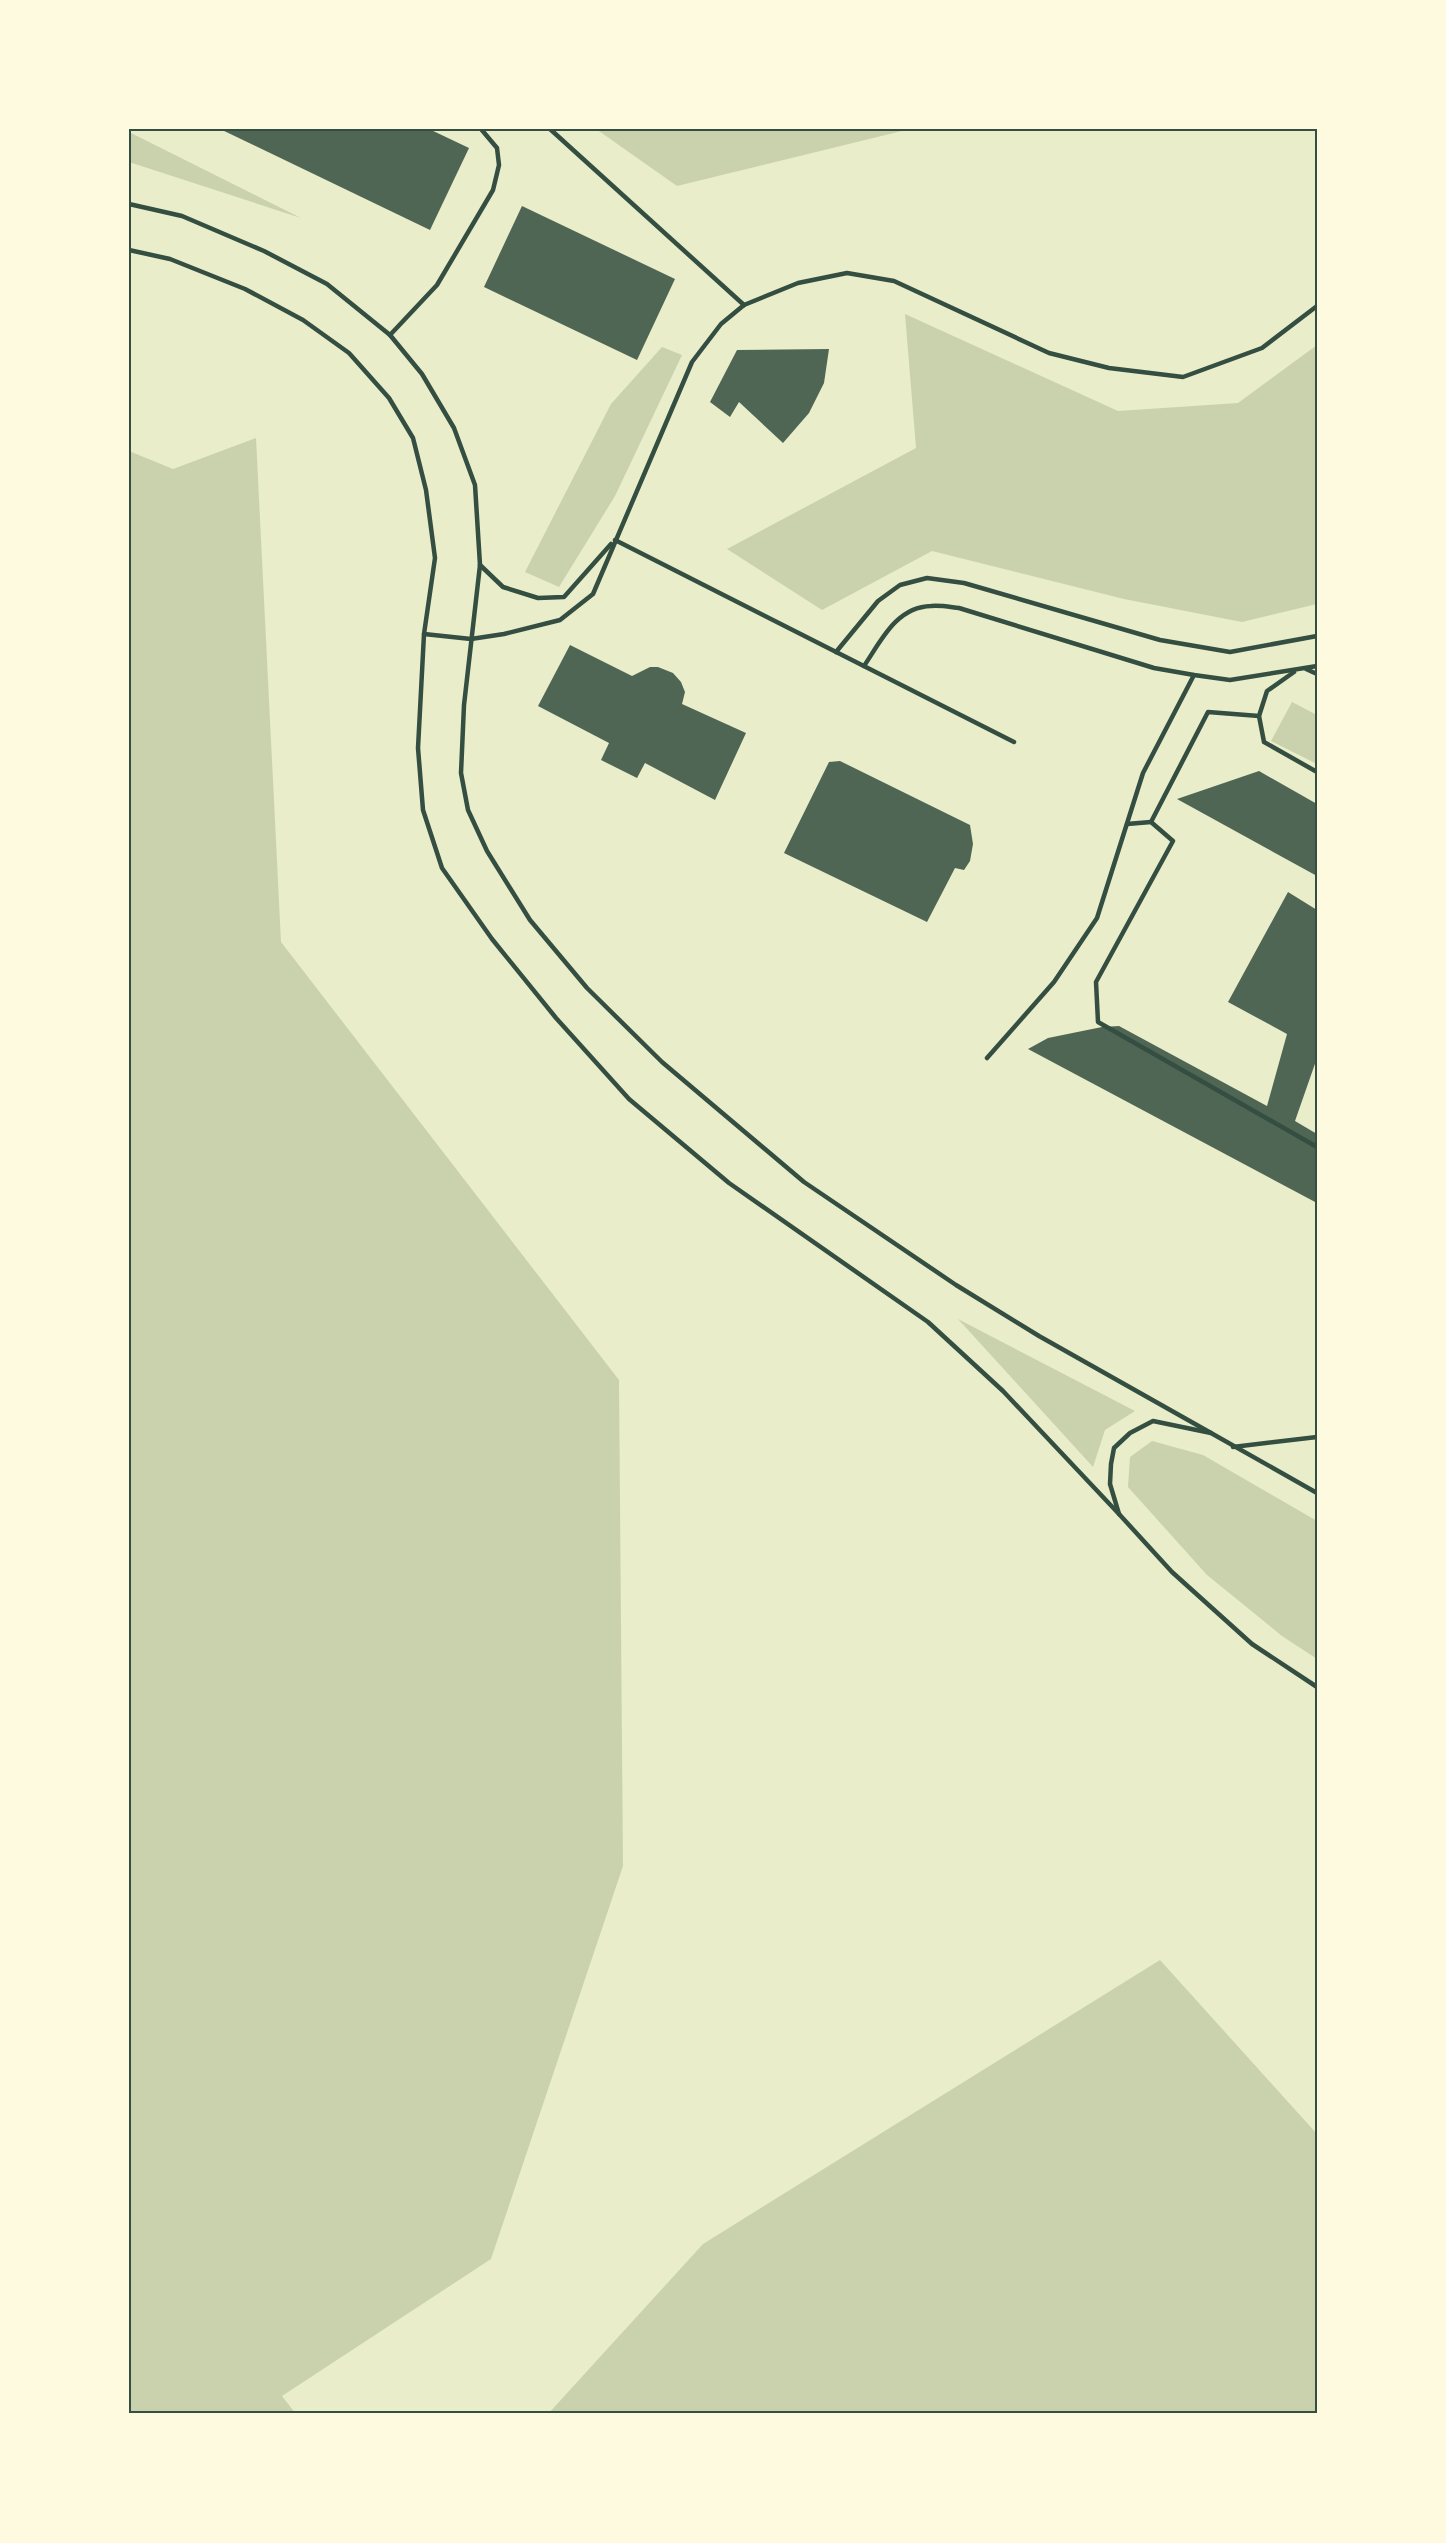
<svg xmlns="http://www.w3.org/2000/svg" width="1446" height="2543" font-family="Rubik,sans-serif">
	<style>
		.green { fill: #cad2ad }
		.building { fill: #4f6655 }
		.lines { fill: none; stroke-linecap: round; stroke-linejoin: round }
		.service { stroke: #344e41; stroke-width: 4.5 }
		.neatline { fill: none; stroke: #344e41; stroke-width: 2 }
	</style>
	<rect width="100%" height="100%" fill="#e9edc9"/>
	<g class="green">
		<polygon points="596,129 910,129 677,186"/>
		<polygon points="129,132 301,218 129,162"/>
		<polygon points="905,314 1118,411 1238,403 1317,345 1317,604 1242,622 1124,599 932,551 822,610 727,549 916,448"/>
		<polygon points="662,347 682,355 615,496 559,587 525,572 611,404"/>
		<polygon points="256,438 281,942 619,1380 623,1866 491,2259 282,2396 296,2414 129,2414 129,451 173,469"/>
		<polygon points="1292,702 1317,715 1317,764 1271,741"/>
		<polygon points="958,1319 1135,1411 1105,1430 1093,1467"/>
		<polygon points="1152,1441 1203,1455 1317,1521 1317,1659 1282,1636 1207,1575 1128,1487 1130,1457"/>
		<polygon points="1160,1960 1317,2134 1317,2414 548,2414 703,2244"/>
	</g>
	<g class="building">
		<polygon points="220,129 429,129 469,148 430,230"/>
		<polygon points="522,206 675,279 637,360 484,287"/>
		<polygon points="829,349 824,383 809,413 783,443 739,402 730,417 710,402 737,350"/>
		<polygon points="570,645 632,676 650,667 658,667 673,673 681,682 685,692 682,704 746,733 715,800 645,763 637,778 601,760 609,743 538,706"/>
		<polygon points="840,761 970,825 973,844 970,861 964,870 955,868 927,922 784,853 829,762"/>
		<polygon points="1259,771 1317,804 1317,876 1177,799"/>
		<polygon points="1288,892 1317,910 1317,1058 1295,1121 1317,1134 1317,1203 1028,1049 1048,1038 1102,1027 1119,1026 1267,1106 1287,1034 1228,1002"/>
	</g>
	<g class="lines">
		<g class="service">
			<polyline points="550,129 744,305"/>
			<polyline points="129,204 182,216 264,251 327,284 390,335 422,374 454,428 475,485 480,565 464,705 461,773 468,810 487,851 530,920 587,988 662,1062 804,1182 956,1285 1039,1336 1211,1433"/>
			<polyline points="129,250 170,259 245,289 303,320 349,353 389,398 413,438 426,490 435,558 424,634 418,748 423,810 442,868 492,939 556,1018 629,1099 729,1183 928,1322 1003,1391 1119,1514"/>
			<polyline points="390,335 437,285 493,190 499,165 497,148 481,129"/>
			<polyline points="615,540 1014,742"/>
			<polyline points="480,565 503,587 538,598 564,597 611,544"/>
			<polyline points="424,634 471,639 504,634 560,620 593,594 692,362 721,324 744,305 798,283 847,273 894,281 1049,353 1109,368 1183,377 1262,348 1317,306"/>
			<polyline points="836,652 878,601 900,585 927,578 964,583 1160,640 1230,652 1317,636"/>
			<path d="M864 666C881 641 896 607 931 606 940 605 950 607 959 608L1154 668 1194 675 1230 680 1317 666"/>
			<polyline points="1306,669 1317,674"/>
			<polyline points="1294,672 1267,691 1259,716 1264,742 1317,772"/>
			<polyline points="1259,716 1208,712 1151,822 1173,841 1096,982 1098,1022 1317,1147"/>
			<polyline points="1127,824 1151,822"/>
			<polyline points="987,1058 1054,982 1097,918 1143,773 1194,675"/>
			<polyline points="1233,1447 1317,1437"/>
			<polyline points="1317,1493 1211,1433 1153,1421 1130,1433 1114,1448 1111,1464 1110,1484 1119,1514 1172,1572 1252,1644 1317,1687"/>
		</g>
	</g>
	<rect width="1446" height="2543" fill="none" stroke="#fefae0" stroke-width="261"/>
	<rect x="130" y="130" width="1186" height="2282" class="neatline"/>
</svg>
